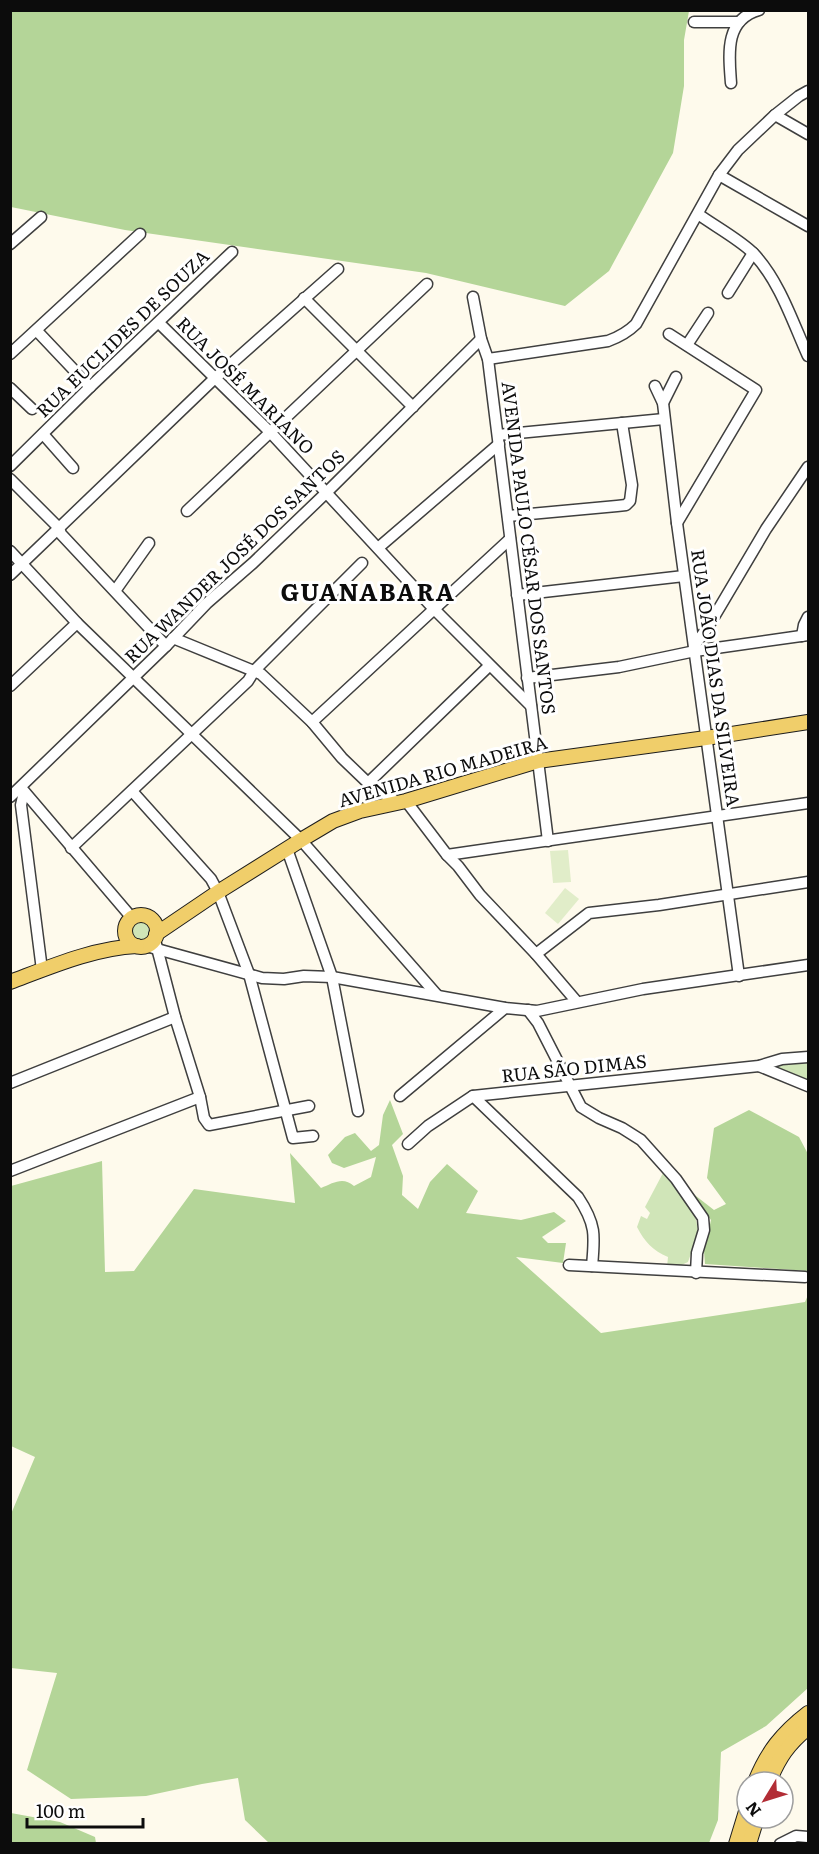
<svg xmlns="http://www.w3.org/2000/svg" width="819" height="1854" font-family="Literata,serif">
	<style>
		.green { fill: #d0e5b8 }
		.forest { fill: #b4d598 }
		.pitch { fill: #e1edc9 }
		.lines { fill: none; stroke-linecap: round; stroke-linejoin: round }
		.minor-casing { stroke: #3f3f3f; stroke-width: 13 }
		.major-casing { stroke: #1d1d1d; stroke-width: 16 }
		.minor { stroke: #fff; stroke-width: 10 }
		.major { stroke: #f0ce6a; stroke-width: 14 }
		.labels { text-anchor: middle; stroke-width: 6; stroke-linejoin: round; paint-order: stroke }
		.street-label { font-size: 18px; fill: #0c0c0c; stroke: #fff }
		.district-label { font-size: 24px; font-weight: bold; letter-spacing: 1.5px; fill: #0c0c0c; stroke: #fff }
	</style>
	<rect width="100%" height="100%" fill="#fefaec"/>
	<g class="green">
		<circle cx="139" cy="931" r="10"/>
		<polygon points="808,1061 808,1083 771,1065"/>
		<path d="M663 1173C677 1189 701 1211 697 1235 695 1244 691 1253 688 1262L675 1268 667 1267 668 1257C653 1251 644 1241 637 1227L641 1216 647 1219 650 1213 645 1207Z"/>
	</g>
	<g class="forest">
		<polygon points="10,11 689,11 684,40 684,86 673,153 609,271 565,306 426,273 125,230 11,207"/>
		<path d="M390 1100 403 1134 392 1145 403 1176 402 1195 418 1209 430 1182 447 1164 478 1191 466 1213 521 1220 554 1212 566 1221 542 1237 548 1243H566L563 1263 516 1257 601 1333 805 1302 808 1295V1688L766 1726 721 1752 718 1820 709 1843H269L245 1820 238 1778 202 1784 146 1796 71 1799 27 1770 57 1673 11 1668V1514L35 1457 11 1446V1186L102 1161 105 1272 134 1271 194 1189 295 1203 290 1153 321 1188C333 1183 343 1176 354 1186L371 1177 376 1157 344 1168 332 1163 328 1155 345 1137 355 1133 371 1151 379 1145 383 1115Z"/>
		<polygon points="749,1110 799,1137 808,1154 808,1271 705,1264 704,1251 711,1220 687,1189 714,1210 726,1204 707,1178 714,1128"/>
		<polygon points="11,1813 60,1822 95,1837 96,1843 11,1843"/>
	</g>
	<g class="pitch">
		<polygon points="568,850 571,882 553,883 550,851"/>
		<polygon points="565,888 579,899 558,924 545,913"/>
	</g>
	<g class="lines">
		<defs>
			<g id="minor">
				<polyline points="694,22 739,22"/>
				<path d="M731 83C729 55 724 20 759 10"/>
				<polyline points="775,115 808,134"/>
				<polyline points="719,175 808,226"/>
				<path d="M698 214C713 225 742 241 754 254 780 282 793 323 808 356"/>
				<polyline points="10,244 41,217"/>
				<polyline points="728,293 753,253"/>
				<polyline points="473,297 481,339 488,359 548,841"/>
				<polyline points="304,298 413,407"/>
				<polyline points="159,323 271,433 434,609 531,706"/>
				<polyline points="37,331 90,387"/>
				<polyline points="669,334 756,390 677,523"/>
				<polyline points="687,345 708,313"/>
				<polyline points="10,354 140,234"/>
				<path d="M488 359 608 341C619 337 628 332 636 324L719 175 738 150 775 115 799 96 808 91"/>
				<polyline points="655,386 663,403 677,523 739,976"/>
				<polyline points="10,388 32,409"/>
				<polyline points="663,403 676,377"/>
				<polyline points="43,434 73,468"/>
				<polyline points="498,435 664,419"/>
				<polyline points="10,466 90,387 232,252"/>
				<polyline points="10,479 59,528 61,534 166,646"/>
				<polyline points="187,511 427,284"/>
				<polyline points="508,516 617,506 626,505 630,501 632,485 622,423"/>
				<polyline points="378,548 499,444"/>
				<polyline points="10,551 77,623 301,840 437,995"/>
				<polyline points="10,575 214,379 338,269"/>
				<polyline points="115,591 149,543"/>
				<polyline points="517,595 684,576"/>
				<polyline points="802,636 804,625 808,617"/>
				<polyline points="173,638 261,674 312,722 342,758 368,783 397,802"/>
				<polyline points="694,646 708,627 766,529 808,467"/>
				<polyline points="527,678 619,667 695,651 808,635"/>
				<polyline points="10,686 77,623"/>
				<polyline points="312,722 510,539"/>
				<polyline points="368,783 489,666"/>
				<polyline points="23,790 132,918"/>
				<polyline points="132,791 211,879 218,892 249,974 293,1138 313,1136"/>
				<polyline points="24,792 21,805 42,970"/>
				<polyline points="10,797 166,646 207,603 253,563 327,492 481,339"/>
				<polyline points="406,801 447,855 458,866 480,895 536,954 577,1002"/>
				<polyline points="71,848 248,681 254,671 362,563"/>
				<polyline points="287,849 332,977 358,1111"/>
				<polyline points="447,855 808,803"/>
				<polyline points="156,944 175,1017 200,1097 204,1118 209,1125 309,1106"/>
				<polyline points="146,946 262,978 284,979 304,976 332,977 505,1008 537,1011 643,989 808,965"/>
				<polyline points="536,954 589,913 659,905 808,882"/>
				<polyline points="528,1010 538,1023 581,1107 599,1118 622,1128 641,1140 676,1179 703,1218 704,1230 697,1253 696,1273"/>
				<polyline points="759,1066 808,1086"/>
				<polyline points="10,1083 175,1017"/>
				<polyline points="400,1096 505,1008"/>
				<path d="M473 1096 578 1197C596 1224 595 1235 592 1266"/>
				<polyline points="408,1144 428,1126 473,1096 759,1066 782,1059 808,1057"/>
				<polyline points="10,1171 200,1097"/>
				<polyline points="569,1265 805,1277"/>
				<polyline points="780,1844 796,1836 808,1837"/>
			</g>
			<g id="major">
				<circle cx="141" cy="931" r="16"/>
				<polyline points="156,934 218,892 301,840 333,821 360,811 406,801 538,761 706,738 808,722"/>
				<path d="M10 982C50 967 94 948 137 946"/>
				<path d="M755 1782C767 1752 782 1733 808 1713"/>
				<path d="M769 1782C779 1758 788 1744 808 1728"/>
				<polyline points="736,1844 747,1808"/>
				<polyline points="749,1844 757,1818"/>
			</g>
		</defs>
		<use href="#minor" class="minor-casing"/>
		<use href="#major" class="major-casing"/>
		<use href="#minor" class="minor"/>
		<use href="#major" class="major"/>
	</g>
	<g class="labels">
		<g class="street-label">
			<text transform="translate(123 334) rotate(-44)" y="6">RUA EUCLIDES DE SOUZA</text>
			<text transform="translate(245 386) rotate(45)" y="6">RUA JOSÉ MARIANO</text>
			<text transform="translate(528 548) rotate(83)" y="6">AVENIDA PAULO CÉSAR DOS SANTOS</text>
			<text transform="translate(235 557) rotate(-44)" y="6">RUA WANDER JOSÉ DOS SANTOS</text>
			<text transform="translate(715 678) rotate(82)" y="6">RUA JOÃO DIAS DA SILVEIRA</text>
			<text transform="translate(443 772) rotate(-16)" y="6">AVENIDA RIO MADEIRA</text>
			<text transform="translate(574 1069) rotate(-6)" y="6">RUA SÃO DIMAS</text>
		</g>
		<g class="district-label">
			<text x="368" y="601">GUANABARA</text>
		</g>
	</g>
	<rect width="819" height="1854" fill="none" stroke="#0c0c0c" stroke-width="24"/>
	<g transform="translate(765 1800) rotate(232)"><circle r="28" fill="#ffffff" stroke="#9e9e9e" stroke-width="1.5"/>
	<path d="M0-4.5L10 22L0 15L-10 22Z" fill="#b22d35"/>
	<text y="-9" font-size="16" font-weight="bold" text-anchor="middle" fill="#0c0c0c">N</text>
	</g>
	<path d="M27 1818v9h116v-9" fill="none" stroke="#0c0c0c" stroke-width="3"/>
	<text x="36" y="1818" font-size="18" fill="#0c0c0c" stroke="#ffffff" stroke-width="4.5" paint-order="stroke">100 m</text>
</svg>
